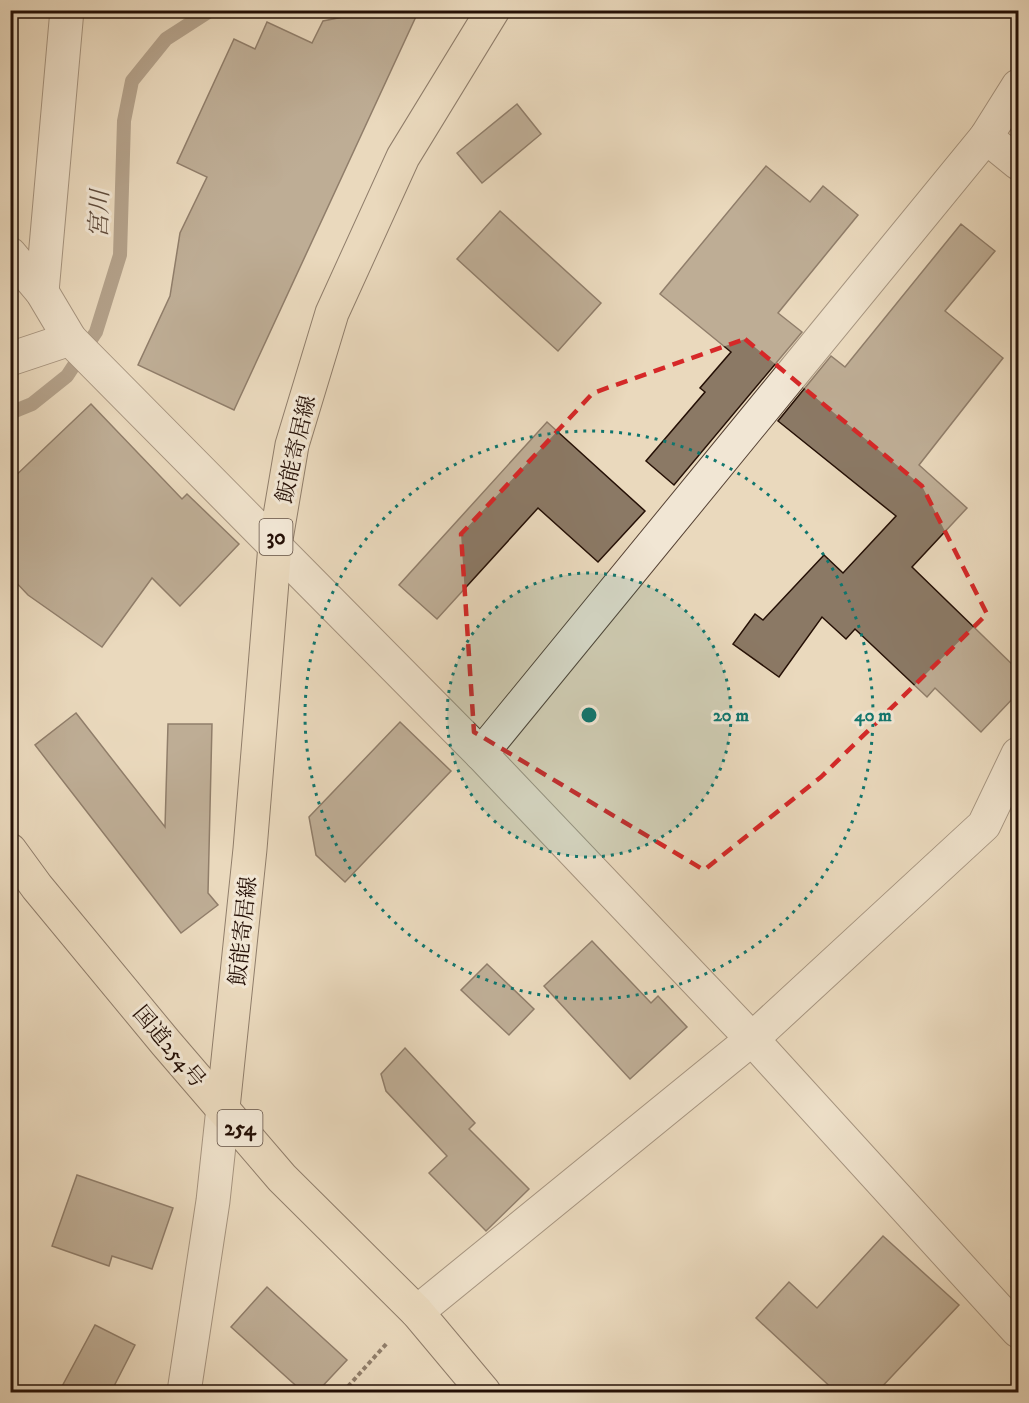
<svg xmlns="http://www.w3.org/2000/svg" width="1029" height="1403" font-family="'IM FELL DW Pica','Noto Serif JP',serif">
	<style>
		.lines { fill: none; stroke-linecap: round; stroke-linejoin: round }
		.stream { stroke: #73604f; stroke-width: 14 }
		.building { fill: #8b7965; stroke: #251006; stroke-width: 1.5 }
		.minor-casing { stroke: #564234; stroke-width: 35 }
		.major-casing { stroke: #251006; stroke-width: 35 }
		.highway-casing { stroke: #251006; stroke-width: 35 }
		.path { stroke: #251006; stroke-width: 4; stroke-dasharray: 4.5 3; stroke-linecap: butt }
		.minor { stroke: #f1e6d4; stroke-width: 33 }
		.major { stroke: #ead9bd; stroke-width: 33 }
		.highway { stroke: #ead9bd; stroke-width: 33 }
		.marked { fill: none; stroke: #d62828; stroke-width: 4.5; stroke-dasharray: 12 8; stroke-linejoin: round }
		.ring { fill: none; stroke: #0f766e; stroke-width: 3; stroke-dasharray: 3 6 }
		.labels { text-anchor: middle; stroke-width: 6; stroke-linejoin: round; paint-order: stroke }
		.shield { fill: #f1e6d4; stroke: #625044; stroke-width: 1.5 }
		.shield-label { font-size: 21px; font-weight: bold; fill: #251006 }
		.street-label { font-size: 22px; fill: #251006; stroke: #f1e6d4 }
		.water-label { font-size: 24px; font-style: italic; fill: #604c3c; stroke: #f1e6d4 }
		.centre { fill: #0f766e; stroke: #f1e6d4; stroke-width: 3 }
		.ring-label { font-size: 18px; text-anchor: middle; font-weight: bold; fill: #0f766e; stroke: #f1e6d4; stroke-width: 6; stroke-linejoin: round; paint-order: stroke }
	</style>
	<rect width="100%" height="100%" fill="#ead9bd"/>
	<filter id="stains"><feTurbulence type="fractalNoise" baseFrequency=".00333" numOctaves="4"/><feColorMatrix values="0 0 0 0 .2 0 0 0 0 .09 0 0 0 0 .02 0 0 0 .5 -.17"/></filter>
	<radialGradient id="worn" r=".72"><stop offset=".6" stop-color="#630" stop-opacity="0"/><stop offset="1" stop-color="#630" stop-opacity=".3"/></radialGradient>
	<g class="lines">
		<polyline class="stream" points="10,413 32,404 67,376 96,332 120,255 124,121 132,81 166,39 211,10"/>
	</g>
	<g class="building">
		<polygon points="378,10 419,10 234,410 138,365 170,296 180,233 207,177 177,163 234,39 255,49 267,22 312,43 323,21"/>
		<polygon points="517,104 541,134 482,183 457,153"/>
		<polygon points="766,166 810,202 823,186 858,215 778,313 802,332 674,485 646,461 705,392 700,388 731,352 660,294"/>
		<polygon points="500,211 601,303 558,351 457,259"/>
		<polygon points="961,224 995,251 945,311 1003,358 919,465 967,508 912,567 1018,670 1018,693 981,732 935,688 927,697 855,629 846,639 822,617 779,677 733,644 755,614 763,620 824,555 843,573 896,516 778,421 831,356 845,367"/>
		<polygon points="91,404 182,499 187,494 239,544 180,606 152,578 102,647 28,595 10,576 10,481"/>
		<polygon points="547,422 645,511 598,562 538,508 437,619 399,585"/>
		<polygon points="76,713 165,827 168,724 212,724 208,893 218,905 181,933 35,745"/>
		<polygon points="400,722 451,771 345,882 316,855 309,817"/>
		<polygon points="592,941 651,1003 658,996 687,1027 630,1079 544,986"/>
		<polygon points="487,964 534,1009 509,1035 461,990"/>
		<polygon points="405,1048 475,1123 469,1129 529,1189 486,1231 429,1173 447,1156 386,1091 381,1074"/>
		<polygon points="77,1175 173,1208 152,1269 112,1256 109,1266 52,1246"/>
		<polygon points="883,1236 959,1305 877,1392 836,1392 756,1318 789,1282 817,1308"/>
		<polygon points="267,1287 347,1360 317,1392 303,1392 231,1327"/>
		<polygon points="95,1325 135,1345 111,1392 59,1392"/>
	</g>
	<g class="lines">
		<defs>
			<g id="minor">
				<polyline points="986,137 1018,163"/>
				<polyline points="10,254 42,292 70,339"/>
				<polyline points="42,292 67,10"/>
				<polyline points="10,359 70,339 72,341 481,754 752,1039 1018,1331"/>
				<polyline points="481,754 986,137 1018,86"/>
				<polyline points="417,1312 752,1039 984,825 1018,754"/>
				<polyline points="184,1392 213,1201 223,1108"/>
			</g>
			<polyline id="major" points="223,1108 250,849 275,545 292,445 332,313 403,157 493,10"/>
			<polyline id="highway" points="10,850 37,887 166,1043 282,1178 417,1312 484,1392"/>
		</defs>
		<use href="#minor" class="minor-casing"/>
		<use href="#major" class="major-casing"/>
		<use href="#highway" class="highway-casing"/>
		<polyline class="path" points="343,1392 388,1342"/>
		<use href="#minor" class="minor"/>
		<use href="#major" class="major"/>
		<use href="#highway" class="highway"/>
	</g>
	<path d="M0 0H1029V1403H0ZM745 339 922 486 987 614 821 777 704 870 474 732 461 534 593 393Z" fill="#ead9bd" fill-opacity=".55" fill-rule="evenodd"/>
	<path class="marked" d="M745 339 922 486 987 614 821 777 704 870 474 732 461 534 593 393Z"/>
	<circle cx="589" cy="715" r="142" fill="#0f766e" fill-opacity=".12"/>
	<g class="ring">
		<circle cx="589" cy="715" r="142"/>
		<circle cx="589" cy="715" r="284"/>
	</g>
	<g class="labels">
		<g class="shield">
			<rect x="259.5" y="519" width="33" height="36" rx="4.5"/>
			<rect x="217.5" y="1110" width="45" height="36" rx="4.5"/>
		</g>
		<g class="shield-label">
			<text x="276" y="544">30</text>
			<text x="240" y="1135">254</text>
		</g>
		<g class="street-label">
			<text transform="translate(295 449) rotate(-77)" y="8">飯能寄居線</text>
			<text transform="translate(242 931) rotate(-84)" y="8">飯能寄居線</text>
			<text transform="translate(170 1046) rotate(50)" y="8">国道254号</text>
		</g>
		<g class="water-label">
			<text transform="translate(99 214) rotate(-88)" y="8">宮川</text>
		</g>
	</g>
	<circle cx="589" cy="715" r="9" class="centre"/>
	<g class="ring-label">
		<text x="731" y="721">20 m</text>
		<text x="873" y="721">40 m</text>
	</g>
	<rect width="1029" height="1403" fill="none" stroke="#ead9bd" stroke-width="36"/>
	<rect x="12" y="12" width="1005" height="1379" fill="none" stroke="#251006" stroke-width="3"/>
	<rect x="18" y="18" width="993" height="1367" fill="none" stroke="#251006" stroke-width="1.5"/>
	<rect width="100%" height="100%" filter="url(#stains)"/>
	<rect width="100%" height="100%" fill="url(#worn)"/>
</svg>
